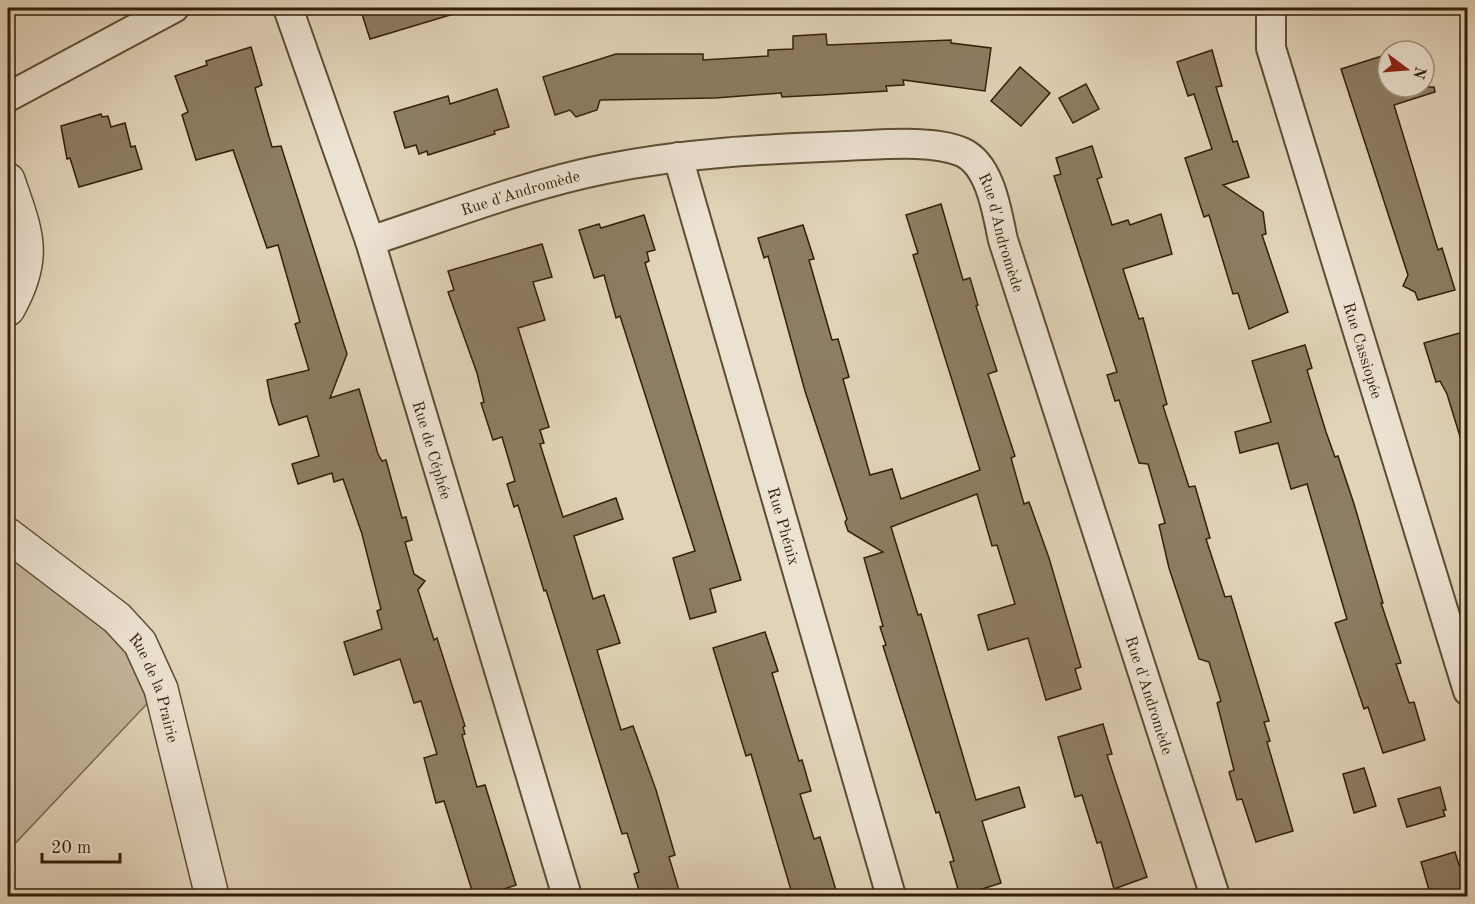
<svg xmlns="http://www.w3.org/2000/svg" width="1475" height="904" font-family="'Old Standard TT',serif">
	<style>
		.green { fill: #c3b49a; stroke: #7b6a50; stroke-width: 1.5 }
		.building { fill: #8d7d63; stroke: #331f06; stroke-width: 1.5 }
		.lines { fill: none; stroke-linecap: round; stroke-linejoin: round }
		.minor-casing { stroke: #5e4c32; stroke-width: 32 }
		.tertiary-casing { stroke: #5e4c32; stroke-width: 36 }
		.minor { stroke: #ece2d1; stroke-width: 28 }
		.tertiary { stroke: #ece2d1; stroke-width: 33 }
		.labels { text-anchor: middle; stroke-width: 4.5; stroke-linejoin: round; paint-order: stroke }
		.street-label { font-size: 16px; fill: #331f06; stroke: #ece2d1 }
	</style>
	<rect width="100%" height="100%" fill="#e1d3b8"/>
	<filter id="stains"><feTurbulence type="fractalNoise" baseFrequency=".00333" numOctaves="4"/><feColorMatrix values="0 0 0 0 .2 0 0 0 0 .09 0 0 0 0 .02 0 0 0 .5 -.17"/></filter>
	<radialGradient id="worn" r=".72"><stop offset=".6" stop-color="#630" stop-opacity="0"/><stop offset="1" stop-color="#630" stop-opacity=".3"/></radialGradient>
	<polygon class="green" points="8,535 117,618 161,689 8,851"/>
	<g class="building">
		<polygon points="360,8 457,8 457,13 370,39"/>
		<polygon points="826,34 827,45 951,40 951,43 991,48 985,91 903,80 904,85 886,86 887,91 821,95 782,97 781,93 715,98 600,100 597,110 576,117 570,110 555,115 543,77 616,54 703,54 703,60 768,56 768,50 793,49 793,36"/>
		<polygon points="251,47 262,85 255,88 272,147 281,146 347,354 330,398 359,389 378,454 382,461 386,460 402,518 406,517 412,540 405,542 414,574 425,581 418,590 434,640 437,638 465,726 463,727 465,734 462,735 477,787 485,785 516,885 481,897 474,897 444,801 436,803 424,758 437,754 421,701 414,703 400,659 354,675 344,642 382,629 377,611 381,609 362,534 343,479 334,482 332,473 298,484 292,464 319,456 307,416 279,425 271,401 267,380 309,370 295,324 300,322 278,245 267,248 233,150 196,160 182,115 188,112 175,76 207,65 206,61"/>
		<polygon points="1212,50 1222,86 1216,87 1233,142 1237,141 1249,177 1223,185 1263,212 1266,234 1262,235 1288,312 1249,329 1238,293 1233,294 1209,215 1204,217 1185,158 1212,149 1194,94 1188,96 1177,62"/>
		<polygon points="1388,54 1388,87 1434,87 1435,92 1394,105 1438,250 1442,248 1455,290 1418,300 1415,292 1403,286 1408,275 1341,69"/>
		<polygon points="1020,67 1050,93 1021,126 991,101"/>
		<polygon points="1086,84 1099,109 1073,123 1059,98"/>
		<polygon points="497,89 509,127 494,131 495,134 428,155 427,151 419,154 416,145 405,148 394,112 448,96 450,104"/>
		<polygon points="101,114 102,117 108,116 111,127 125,123 131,147 135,146 142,169 79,187 70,158 67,159 61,126"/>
		<polygon points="1092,146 1102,177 1097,179 1112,225 1128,220 1130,225 1161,214 1172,254 1123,269 1139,319 1143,318 1167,404 1163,406 1189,487 1195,486 1210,538 1206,539 1225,597 1231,596 1269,721 1264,722 1270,741 1267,742 1293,831 1256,842 1242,799 1237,800 1229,772 1234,770 1217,703 1221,701 1209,662 1199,659 1169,568 1159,525 1165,523 1148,464 1139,463 1119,400 1115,401 1107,375 1117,372 1054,176 1061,174 1056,158"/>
		<polygon points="941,204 963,280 970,278 978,305 976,306 997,371 988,374 1015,456 1011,458 1024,504 1029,502 1049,558 1081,667 1075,669 1081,689 1046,700 1028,638 988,650 978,615 1015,604 997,545 992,546 977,494 891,527 918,615 921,614 976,800 1019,787 1025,807 982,821 1001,883 960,896 950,862 954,861 939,812 936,813 883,646 886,645 880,627 883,626 864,558 883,552 848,531 845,522 847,519 805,391 768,256 764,258 758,238 803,225 814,259 809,260 832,340 838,339 849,377 843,379 870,475 892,469 901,499 980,470 913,255 918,253 906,215"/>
		<polygon points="644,215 655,250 647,252 649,261 645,263 741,580 710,589 716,612 690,619 673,558 695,551 620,316 616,318 604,275 594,278 579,230 599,224 601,228"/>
		<polygon points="542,244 552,277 533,282 545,320 518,328 549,427 540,430 544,443 540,444 563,517 616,498 623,519 574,536 593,599 604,595 620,643 597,650 621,730 633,726 656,790 675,855 669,857 681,897 641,897 634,874 639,872 627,833 622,834 546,590 544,591 518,505 514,507 507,484 515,481 502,437 493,440 481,403 484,402 477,373 448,292 454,290 448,271"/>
		<polygon points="1467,331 1467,445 1463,446 1447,394 1440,381 1436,382 1424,343"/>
		<polygon points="1305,345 1312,368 1307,370 1326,432 1335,457 1338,456 1354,504 1383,603 1381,603 1401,663 1396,664 1409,703 1414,702 1425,740 1383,753 1368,707 1364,709 1335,623 1347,619 1307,484 1291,489 1278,443 1240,453 1235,432 1271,422 1252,361"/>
		<polygon points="765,632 778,671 772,673 799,761 802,760 811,791 800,794 814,839 820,837 838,897 793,897 751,754 746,756 713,648"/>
		<polygon points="1103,724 1112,754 1107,755 1147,877 1114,889 1101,842 1097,843 1082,795 1075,797 1058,737"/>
		<polygon points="1364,768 1376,806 1354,813 1343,774"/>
		<polygon points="1440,787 1446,810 1443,810 1445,816 1407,827 1398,799"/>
		<polygon points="1455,852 1459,865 1467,863 1467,897 1431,897 1421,862"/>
	</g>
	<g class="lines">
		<defs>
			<g id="minor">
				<path id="s1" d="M288 8 370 241 567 896"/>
				<path id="s2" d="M1271 8V48L1468 691"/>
				<polyline points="8,97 174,8"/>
				<path id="s3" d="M678 157 891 896"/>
				<path id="s4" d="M370 241C447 216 525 185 605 169 684 153 765 149 845 146 878 145 932 139 962 152 991 165 997 213 1003 240L1215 896"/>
			</g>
			<g id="tertiary">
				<path d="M8 180C26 233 38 256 8 309"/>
				<path id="s5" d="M8 535 117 618 140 643 161 689 212 896"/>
			</g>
		</defs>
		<use href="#minor" class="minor-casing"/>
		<use href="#tertiary" class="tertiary-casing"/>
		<use href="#minor" class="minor"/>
		<use href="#tertiary" class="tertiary"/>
	</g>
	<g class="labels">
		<g class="street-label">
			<text dy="6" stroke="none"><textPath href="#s4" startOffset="158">Rue d'Andromède</textPath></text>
			<text dy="6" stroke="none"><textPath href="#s4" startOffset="698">Rue d'Andromède</textPath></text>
			<text dy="6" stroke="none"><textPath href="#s2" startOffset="356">Rue Cassiopée</textPath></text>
			<text dy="6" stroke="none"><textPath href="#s1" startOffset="465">Rue de Céphée</textPath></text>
			<text dy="6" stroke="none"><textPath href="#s3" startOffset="384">Rue Phénix</textPath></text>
			<text dy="6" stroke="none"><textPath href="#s5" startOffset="218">Rue de la Prairie</textPath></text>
			<text dy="6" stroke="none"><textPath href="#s4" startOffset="1184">Rue d'Andromède</textPath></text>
		</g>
	</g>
	<rect width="1475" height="904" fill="none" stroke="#e1d3b8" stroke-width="30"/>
	<rect x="9" y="9" width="1457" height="886" fill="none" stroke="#331f06" stroke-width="3"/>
	<rect x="15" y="15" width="1445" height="874" fill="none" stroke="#331f06" stroke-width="1.5"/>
	<g transform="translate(1406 69) rotate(106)"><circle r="28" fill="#ece2d1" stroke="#a29480" stroke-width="1.5"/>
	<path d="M0-4.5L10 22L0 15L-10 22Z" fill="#8f2418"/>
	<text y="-9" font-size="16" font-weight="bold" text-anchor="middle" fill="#331f06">N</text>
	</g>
	<path d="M42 853v9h78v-9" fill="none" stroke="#331f06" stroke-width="3"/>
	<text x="51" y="853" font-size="18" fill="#331f06" stroke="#ece2d1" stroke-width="4.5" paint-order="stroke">20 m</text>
	<rect width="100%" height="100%" filter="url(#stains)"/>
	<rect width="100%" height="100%" fill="url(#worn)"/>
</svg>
